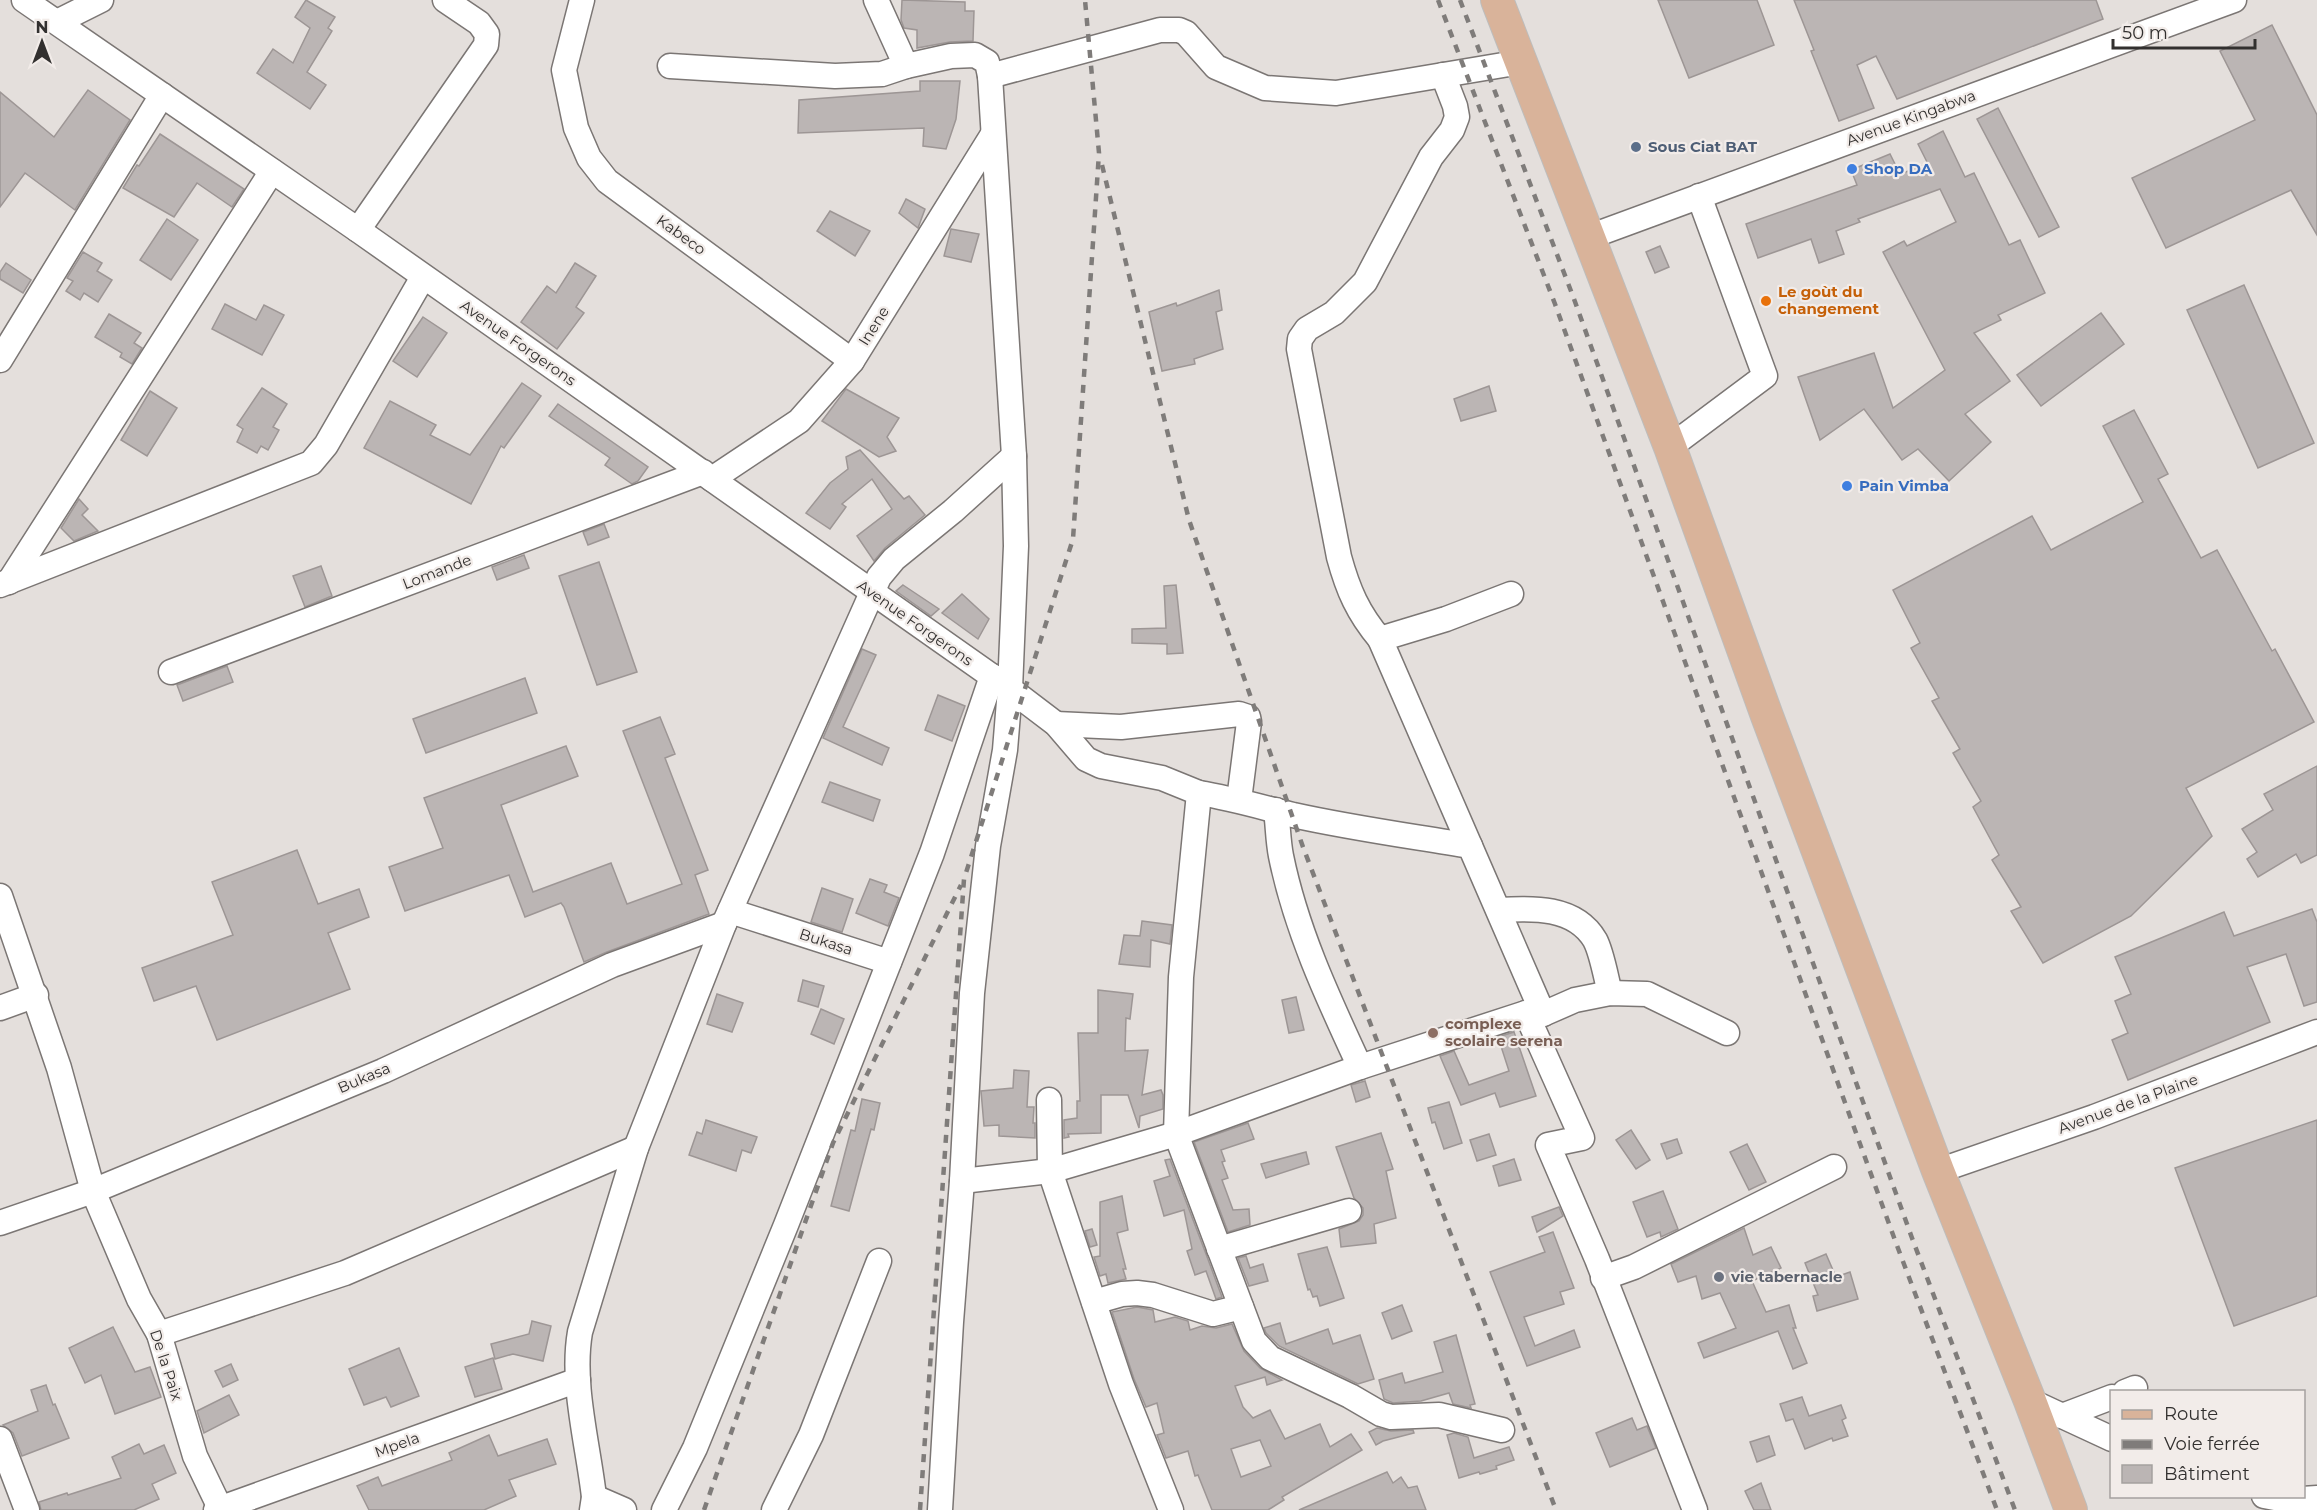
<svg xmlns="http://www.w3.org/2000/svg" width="2317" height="1510" font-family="Montserrat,sans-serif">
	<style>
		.building { fill: #bbb5b4; stroke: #9d9695; stroke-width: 1.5; fill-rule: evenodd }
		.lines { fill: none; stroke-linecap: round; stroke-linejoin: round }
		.minor-casing { stroke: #7b7674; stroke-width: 27 }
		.major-casing { stroke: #bdbdbc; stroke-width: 34 }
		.minor { stroke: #fff; stroke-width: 24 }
		.major { stroke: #d9b39a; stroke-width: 32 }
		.rail { stroke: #7f7c7a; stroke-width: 4.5; stroke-dasharray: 8 8; stroke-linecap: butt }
		.service-dot { fill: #5c6f8a; stroke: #f2ece9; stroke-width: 2 }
		.shop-dot { fill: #3f7fe0; stroke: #f2ece9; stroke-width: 2 }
		.food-dot { fill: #e8710a; stroke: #f2ece9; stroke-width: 2 }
		.education-dot { fill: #8d6e63; stroke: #f2ece9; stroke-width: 2 }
		.worship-dot { fill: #6b7280; stroke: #f2ece9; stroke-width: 2 }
		.labels { text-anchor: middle; stroke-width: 4.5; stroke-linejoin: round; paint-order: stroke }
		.street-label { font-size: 15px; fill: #32302f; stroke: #f2ece9 }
		.service-label { font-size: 15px; font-weight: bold; fill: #4e5e75; stroke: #f2ece9; text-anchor: start }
		.shop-label { font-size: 15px; font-weight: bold; fill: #366cbe; stroke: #f2ece9; text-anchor: start }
		.food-label { font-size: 15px; font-weight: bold; fill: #c56008; stroke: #f2ece9; text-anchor: start }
		.education-label { font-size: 15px; font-weight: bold; fill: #785e54; stroke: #f2ece9; text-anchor: start }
		.worship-label { font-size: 15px; font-weight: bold; fill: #5b616d; stroke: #f2ece9; text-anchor: start }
	</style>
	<rect width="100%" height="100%" fill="#e4dfdc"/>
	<g class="building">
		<polygon points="306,0 335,17 328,28 332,31 307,72 326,85 310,109 257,73 273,49 293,63 310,28 295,17"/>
		<polygon points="902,0 965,2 965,11 974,11 973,41 950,42 917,48 917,30 904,28 901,20"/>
		<polygon points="1658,0 1757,0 1774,45 1689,78"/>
		<polygon points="1794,0 2096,0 2103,19 1897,99 1876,56 1857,65 1874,108 1839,121 1811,51 1814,50"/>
		<polygon points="2272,25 2317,115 2317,235 2291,190 2166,248 2132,178 2255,120 2220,51"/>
		<polygon points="920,81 960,81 956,119 946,149 923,146 924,128 798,133 799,100 920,91"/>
		<polygon points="88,90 130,120 75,210 25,173 0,207 0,92 54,137"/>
		<polygon points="1998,108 2059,227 2039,237 1977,119"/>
		<polygon points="1943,131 1965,177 1974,173 2009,245 2020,240 2045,293 1998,315 2001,320 1974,333 2010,381 1965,414 1991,442 1949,481 1918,449 1902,460 1864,409 1820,440 1798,377 1874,353 1893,408 1945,370 1883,252 1904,241 1907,246 1956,222 1940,189 1858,219 1860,222 1836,231 1844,254 1819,263 1811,239 1758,258 1746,224 1857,185 1851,170 1890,154 1900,174 1928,164 1918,144"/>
		<polygon points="160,134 244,189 232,207 197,183 174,217 123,188 137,165 139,166"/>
		<polygon points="906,199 925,209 918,228 899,213"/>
		<polygon points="830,211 870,231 855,256 817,231"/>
		<polygon points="167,219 198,240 171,280 140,260"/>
		<polygon points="951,229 979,234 971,262 944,256"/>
		<polygon points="1660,246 1669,267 1655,273 1646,252"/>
		<polygon points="83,252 102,263 97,271 112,280 98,302 84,293 80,300 66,291 73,281 67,278"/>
		<polygon points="6,263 31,280 23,293 0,279 0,272"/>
		<polygon points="575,263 596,276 576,307 584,313 557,349 521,322 547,286 556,293"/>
		<polygon points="2244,285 2314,443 2258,468 2187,310"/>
		<polygon points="1219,290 1222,310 1216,312 1223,349 1194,359 1195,364 1162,371 1149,312 1176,303 1177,306"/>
		<polygon points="225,304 256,320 264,305 284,315 262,355 212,329"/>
		<polygon points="2101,313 2124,344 2041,406 2017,375"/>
		<polygon points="109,314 141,333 134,343 142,348 132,364 120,357 122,353 95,337"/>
		<polygon points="423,317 447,333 417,377 393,361"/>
		<polygon points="522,383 541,396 504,448 501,446 471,504 364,448 390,401 436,425 430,435 470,455"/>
		<polygon points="1489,386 1496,411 1461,421 1454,399"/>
		<polygon points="262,388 287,404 273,427 279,430 268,450 261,446 257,453 237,442 243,429 237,425"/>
		<polygon points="846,389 899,418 887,437 896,451 879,457 822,421"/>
		<polygon points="150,391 177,408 147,456 121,440"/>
		<polygon points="558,404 648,467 638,481 632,484 605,465 610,458 549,416"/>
		<polygon points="2134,410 2168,474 2158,479 2201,558 2217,550 2272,651 2275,649 2314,722 2186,788 2212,836 2131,916 2043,963 2011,911 2021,907 1992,860 1999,855 1973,807 1981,801 1953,753 1960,749 1932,701 1939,698 1911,648 1920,643 1893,590 2032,516 2051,550 2143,502 2103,426"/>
		<polygon points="860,450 904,499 909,496 925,515 885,548 874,561 857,536 892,509 872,479 842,504 846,507 830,529 806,513 830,483 848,469 846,457"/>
		<polygon points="79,499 88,509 82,515 98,531 74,541 61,528"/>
		<polygon points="604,524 609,537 588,545 583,532"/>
		<polygon points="524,555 529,568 497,580 492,567"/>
		<polygon points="599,562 637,672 597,685 559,576"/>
		<polygon points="321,566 332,596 305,607 293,576"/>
		<polygon points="903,585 939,609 931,616 896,591"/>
		<polygon points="1176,585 1183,653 1167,654 1167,644 1132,643 1132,629 1166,628 1164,586"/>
		<polygon points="962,594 989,619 978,639 942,613"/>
		<polygon points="862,649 876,655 843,727 889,748 882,765 823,738"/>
		<polygon points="227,666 233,682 183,701 177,685"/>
		<polygon points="525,678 537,713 426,753 413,719"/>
		<polygon points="938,695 965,706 952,741 925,730"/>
		<polygon points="660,717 675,754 665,758 708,870 695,875 709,914 607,952 584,962 564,907 561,903 525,917 509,875 405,911 389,867 443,848 424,798 566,746 578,776 501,805 533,892 611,863 627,904 682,884 623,731"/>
		<polygon points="2317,766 2317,855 2301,863 2296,854 2258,877 2247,859 2257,852 2242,829 2273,810 2264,794"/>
		<polygon points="830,782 880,800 873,821 822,802"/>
		<polygon points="297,850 318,904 359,889 369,917 328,933 350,989 217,1040 196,986 154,1001 142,968 233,935 212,882"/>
		<polygon points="870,879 887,885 884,892 899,898 888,926 856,913"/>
		<polygon points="822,888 853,899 842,932 811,922"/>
		<polygon points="2312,909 2317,922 2317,1002 2304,1006 2286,954 2247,967 2270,1022 2128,1080 2112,1040 2128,1033 2115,1001 2131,994 2115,957 2224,912 2234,936"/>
		<polygon points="1142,921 1172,925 1170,944 1151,940 1150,967 1119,964 1124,935 1140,936"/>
		<polygon points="803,980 824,986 818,1007 798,1001"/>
		<polygon points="1098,990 1133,994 1130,1019 1126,1018 1125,1051 1148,1050 1142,1095 1161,1090 1163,1095 1163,1109 1140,1116 1139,1128 1128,1095 1101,1095 1101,1133 1068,1134 1069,1137 1064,1138 1064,1120 1077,1118 1077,1101 1080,1101 1078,1033 1098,1033"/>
		<polygon points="717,994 743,1003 732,1032 707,1024"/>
		<polygon points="1296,997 1304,1030 1289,1033 1282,1000"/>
		<polygon points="821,1009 844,1019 834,1044 811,1034"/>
		<polygon points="1514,1032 1536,1096 1500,1107 1495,1093 1461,1105 1440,1056 1454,1051 1469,1085 1509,1071 1498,1037"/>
		<polygon points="1014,1070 1029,1071 1027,1107 1034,1107 1033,1123 1035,1123 1035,1138 999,1136 999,1125 984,1126 981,1091 1013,1088"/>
		<polygon points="1365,1081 1370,1097 1356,1102 1351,1085"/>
		<polygon points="862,1099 880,1103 874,1130 871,1129 849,1211 831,1206 851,1130 855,1131"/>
		<polygon points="1449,1102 1462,1143 1444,1149 1435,1122 1432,1123 1428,1108"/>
		<polygon points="706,1120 757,1137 751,1153 742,1150 736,1171 689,1155 697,1132 702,1134"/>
		<polygon points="2317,1120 2317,1296 2234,1326 2175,1168"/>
		<polygon points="1248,1123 1254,1139 1221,1150 1225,1161 1222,1162 1228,1178 1222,1180 1233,1210 1249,1209 1250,1225 1228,1232 1194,1142"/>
		<polygon points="1631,1130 1650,1160 1636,1169 1616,1140"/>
		<polygon points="1381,1133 1393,1169 1386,1171 1396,1218 1374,1224 1376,1243 1341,1247 1339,1229 1359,1221 1363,1215 1363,1208 1354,1198 1336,1147"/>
		<polygon points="1489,1134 1496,1155 1477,1161 1470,1140"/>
		<polygon points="1677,1139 1682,1153 1667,1159 1661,1144"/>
		<polygon points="1747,1144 1766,1182 1749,1190 1730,1152"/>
		<polygon points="1306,1152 1309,1164 1266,1178 1261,1164"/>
		<polygon points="1170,1159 1206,1254 1222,1297 1216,1299 1206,1271 1195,1275 1187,1251 1192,1249 1184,1210 1164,1216 1154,1181 1170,1176 1165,1160"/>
		<polygon points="1514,1159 1521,1180 1499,1186 1493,1166"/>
		<polygon points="1663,1191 1678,1229 1661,1237 1660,1232 1647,1237 1633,1202"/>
		<polygon points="1122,1196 1128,1230 1117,1233 1126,1269 1123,1269 1126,1279 1108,1283 1106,1274 1100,1276 1094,1257 1100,1256 1100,1202"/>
		<polygon points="1559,1207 1563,1216 1537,1232 1532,1217"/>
		<polygon points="1744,1228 1753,1255 1771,1247 1781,1268 1752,1281 1766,1312 1789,1305 1796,1328 1793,1328 1807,1363 1793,1369 1778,1331 1704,1358 1698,1343 1736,1328 1720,1293 1702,1299 1696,1276 1678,1282 1671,1264"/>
		<polygon points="1092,1229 1097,1245 1090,1247 1085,1231"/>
		<polygon points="1553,1232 1574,1288 1560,1292 1564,1304 1524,1317 1535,1346 1574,1330 1580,1347 1527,1366 1490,1272 1545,1252 1539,1237"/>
		<polygon points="1327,1247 1344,1298 1320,1306 1317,1296 1313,1297 1310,1289 1308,1290 1298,1254"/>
		<polygon points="1826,1254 1836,1277 1850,1272 1858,1299 1817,1311 1813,1296 1818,1295 1805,1263"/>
		<polygon points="1246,1256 1250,1268 1263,1264 1268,1281 1249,1286 1238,1258"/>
		<polygon points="1402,1305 1412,1331 1392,1339 1382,1313"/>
		<path d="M1137 1307 1153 1310 1155 1322 1175 1317 1188 1321 1190 1330 1202 1326 1216 1328 1232 1324 1244 1351 1260 1368 1282 1380 1267 1385 1265 1377 1235 1386 1243 1407 1253 1418 1270 1410 1285 1439 1320 1424 1330 1447 1351 1434 1362 1450 1282 1497 1284 1500 1268 1510H1212L1198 1475 1195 1476 1188 1451 1166 1458 1157 1435 1164 1433 1157 1403 1146 1407 1134 1379 1112 1312ZM1260 1440 1271 1466 1241 1477 1231 1449Z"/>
		<polygon points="532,1321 551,1326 543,1361 513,1354 495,1359 491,1344 529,1334"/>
		<polygon points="1280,1323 1286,1344 1328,1329 1333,1344 1360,1335 1374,1379 1358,1384 1279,1346 1266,1333 1264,1328"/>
		<polygon points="113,1327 135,1372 150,1367 161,1397 115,1414 101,1375 85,1383 69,1348"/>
		<polygon points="1456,1335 1475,1404 1470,1405 1471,1408 1453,1404 1449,1393 1421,1401 1393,1403 1384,1399 1379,1380 1402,1373 1405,1383 1443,1372 1434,1342"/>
		<polygon points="399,1348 419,1396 391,1407 386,1397 364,1405 349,1369"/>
		<polygon points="493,1358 502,1389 475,1397 465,1367"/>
		<polygon points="231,1364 238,1380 223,1387 215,1371"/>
		<polygon points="46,1385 53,1405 55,1404 69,1438 22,1456 13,1433 3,1425 38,1411 31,1390"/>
		<polygon points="229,1395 239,1415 204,1433 197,1411"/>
		<polygon points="1802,1397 1809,1416 1841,1405 1846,1418 1842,1420 1848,1436 1833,1441 1832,1438 1805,1449 1793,1419 1786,1421 1780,1404"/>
		<polygon points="1632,1418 1637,1430 1647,1426 1656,1448 1610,1467 1596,1433"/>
		<polygon points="1377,1428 1391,1431 1413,1430 1414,1433 1383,1441 1376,1445 1369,1432"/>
		<polygon points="1454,1433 1468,1437 1474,1458 1509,1447 1514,1460 1496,1466 1497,1469 1480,1474 1479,1472 1459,1478 1447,1435"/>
		<polygon points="489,1435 498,1456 547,1439 556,1464 509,1480 516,1496 484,1510 369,1510 357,1486 378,1477 382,1486 452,1460 449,1453"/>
		<polygon points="1769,1436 1775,1455 1757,1462 1750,1442"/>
		<polygon points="139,1444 144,1454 164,1445 176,1473 152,1484 159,1499 134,1510 41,1510 39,1502 67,1493 68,1495 121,1478 112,1457"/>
		<polygon points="1387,1472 1393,1483 1401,1477 1408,1488 1417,1486 1426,1510 1299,1510"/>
		<polygon points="1761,1483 1771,1510 1754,1510 1745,1491"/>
	</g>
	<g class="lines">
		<defs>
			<g id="minor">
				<polyline points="24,0 358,230 1010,689 1056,724 1086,759 1101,766 1162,778 1199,793 1181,977 1176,1134 1254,1341 1270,1358 1350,1396 1381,1414 1391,1417 1439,1415 1502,1430"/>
				<polyline points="582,0 564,70 576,128 589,158 607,181 852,361"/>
				<polyline points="876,0 906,66"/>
				<polyline points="57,22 101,0"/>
				<polyline points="670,66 835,76 882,74 906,66 951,56 975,55 987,62 990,76 1014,456 1016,546 1010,689 1005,750 988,846 972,993 962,1181 951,1322 940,1510"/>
				<polyline points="990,76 1160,30 1179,30 1186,33 1216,67 1265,88 1336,93 1521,62"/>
				<polyline points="358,230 486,45 487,34 479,23 445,0"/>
				<polyline points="1589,237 2234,0"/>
				<polyline points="0,360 162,95"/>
				<polyline points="1670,447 1765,376 1699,196"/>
				<polyline points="712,479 799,421 852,361 993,134"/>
				<polyline points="9,582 272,171"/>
				<polyline points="0,585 311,463 326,445 423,277"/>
				<path d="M1380 639C1358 613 1348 590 1339 557L1299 349 1300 339 1307 329 1334 313 1365 282 1431 157 1452 130 1457 117 1455 106 1443 75"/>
				<polyline points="171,672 703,472"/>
				<polyline points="1056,724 1121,727 1239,714 1248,717 1249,722 1239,800"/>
				<path d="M1199 793C1231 798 1261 807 1293 815 1351 828 1411 836 1470 846L1543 1014"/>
				<path d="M1276 810C1278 825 1278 841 1281 856 1296 930 1328 998 1360 1067"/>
				<polyline points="1470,846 1380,639 1446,619 1511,594"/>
				<polyline points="0,896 59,1068 93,1191 139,1299 159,1334 195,1456 220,1508"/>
				<path d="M1499 910C1532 908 1575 906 1595 940 1602 953 1606 978 1610 993"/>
				<polyline points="730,911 889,962"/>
				<polyline points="0,1008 36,995"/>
				<polyline points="1526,1013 1582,1138 1548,1145 1597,1259 1695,1510"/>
				<polyline points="1049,1100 1050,1171 1121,1384 1171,1510"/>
				<polyline points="1938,1171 2094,1117 2317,1032"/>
				<polyline points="962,1181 1050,1171 1176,1134 1360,1067 1526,1013 1543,1014 1575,1000 1610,993 1647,994 1727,1033"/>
				<polyline points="0,1223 93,1191 383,1071 612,965 724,924"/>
				<polyline points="1219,1249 1349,1211"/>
				<polyline points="1603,1278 1634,1267 1834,1167"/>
				<polyline points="1094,1302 1122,1294 1137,1293 1153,1295 1213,1314 1241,1307"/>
				<polyline points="159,1334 345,1273 636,1148"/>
				<polyline points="2125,1392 2135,1388"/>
				<polyline points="2030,1401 2112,1439"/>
				<polyline points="2062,1416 2112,1397"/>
				<polyline points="0,1439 27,1510"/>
				<polyline points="2264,1496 2286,1500 2317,1498"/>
				<polyline points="594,1497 624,1510"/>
				<polyline points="216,1510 578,1380"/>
				<path d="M592 1510 594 1497C588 1444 571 1384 580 1332L636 1148 724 924 879 577 894 559 953 511 1014 456"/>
				<polyline points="664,1510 695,1448 786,1225 932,853 992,676"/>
				<polyline points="774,1510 811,1435 879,1261"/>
			</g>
			<polyline id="major" points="1497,0 1670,447 1767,716 1938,1171 2030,1401 2071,1510"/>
		</defs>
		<use href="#minor" class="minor-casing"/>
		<use href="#major" class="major-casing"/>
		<use href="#minor" class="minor"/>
		<use href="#major" class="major"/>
		<g class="rail">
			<polyline points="1438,0 1555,304 1896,1243 1997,1510"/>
			<polyline points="1460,0 1574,299 1912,1238 2015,1510"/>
			<polyline points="1102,165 1189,520 1303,847 1556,1510"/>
			<polyline points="704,1510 833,1143 961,885"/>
			<polyline points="920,1510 964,879 1073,539 1099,153 1085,0"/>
		</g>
	</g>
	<circle class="service-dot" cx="1636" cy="147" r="6"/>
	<g class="shop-dot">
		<circle cx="1852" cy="169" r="6"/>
		<circle cx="1847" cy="486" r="6"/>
	</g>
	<circle class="food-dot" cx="1766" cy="301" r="6"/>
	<circle class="education-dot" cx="1433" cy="1033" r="6"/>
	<circle class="worship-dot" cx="1719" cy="1277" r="6"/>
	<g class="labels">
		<g class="street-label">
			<text transform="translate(1911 118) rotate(-20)" y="5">Avenue Kingabwa</text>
			<text transform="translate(681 235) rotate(36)" y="5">Kabeco</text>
			<text transform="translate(874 326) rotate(-58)" y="5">Inene</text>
			<text transform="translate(518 343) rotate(35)" y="5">Avenue Forgerons</text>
			<text transform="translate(437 572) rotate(-21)" y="5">Lomande</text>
			<text transform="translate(915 623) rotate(35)" y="5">Avenue Forgerons</text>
			<text transform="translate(826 942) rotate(18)" y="5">Bukasa</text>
			<text transform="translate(364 1078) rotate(-23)" y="5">Bukasa</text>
			<text transform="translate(2128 1104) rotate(-20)" y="5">Avenue de la Plaine</text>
			<text transform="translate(166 1365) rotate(72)" y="5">De la Paix</text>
			<text transform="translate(397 1445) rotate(-20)" y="5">Mpela</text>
		</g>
		<g class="service-label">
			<text x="1648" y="152">Sous Ciat BAT</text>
		</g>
		<g class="shop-label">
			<text x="1864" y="174">Shop DA</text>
			<text x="1859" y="491">Pain Vimba</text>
		</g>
		<g class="food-label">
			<text x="1778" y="297">Le goùt du<tspan x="1778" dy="17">changement</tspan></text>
		</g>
		<g class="education-label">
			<text x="1445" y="1029">complexe<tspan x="1445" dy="17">scolaire serena</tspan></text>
		</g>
		<g class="worship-label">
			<text x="1731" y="1282">vie tabernacle</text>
		</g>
	</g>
	<rect x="2110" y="1390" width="195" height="108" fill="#f2ece9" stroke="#a5a19f" stroke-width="1.5"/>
	<rect x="2122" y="1410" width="30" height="9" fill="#d9b39a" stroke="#a5a19f" stroke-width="1.5"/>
	<text x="2164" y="1420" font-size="18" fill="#32302f">Route</text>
	<rect x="2122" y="1440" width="30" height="9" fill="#7f7c7a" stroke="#a5a19f" stroke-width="1.5"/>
	<text x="2164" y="1450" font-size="18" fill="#32302f">Voie ferrée</text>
	<rect x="2122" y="1465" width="30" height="18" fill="#bbb5b4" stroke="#a5a19f" stroke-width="1.5"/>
	<text x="2164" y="1480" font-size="18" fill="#32302f">Bâtiment</text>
	<g transform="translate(42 42)" stroke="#f2ece9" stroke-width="4.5" paint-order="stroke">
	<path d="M0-4.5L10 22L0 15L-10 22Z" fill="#32302f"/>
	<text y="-9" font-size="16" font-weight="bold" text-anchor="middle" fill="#32302f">N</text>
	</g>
	<path d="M2113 39v9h142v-9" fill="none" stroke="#32302f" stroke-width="3"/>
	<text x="2122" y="39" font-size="18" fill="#32302f" stroke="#f2ece9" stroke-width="4.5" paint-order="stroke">50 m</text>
</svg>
